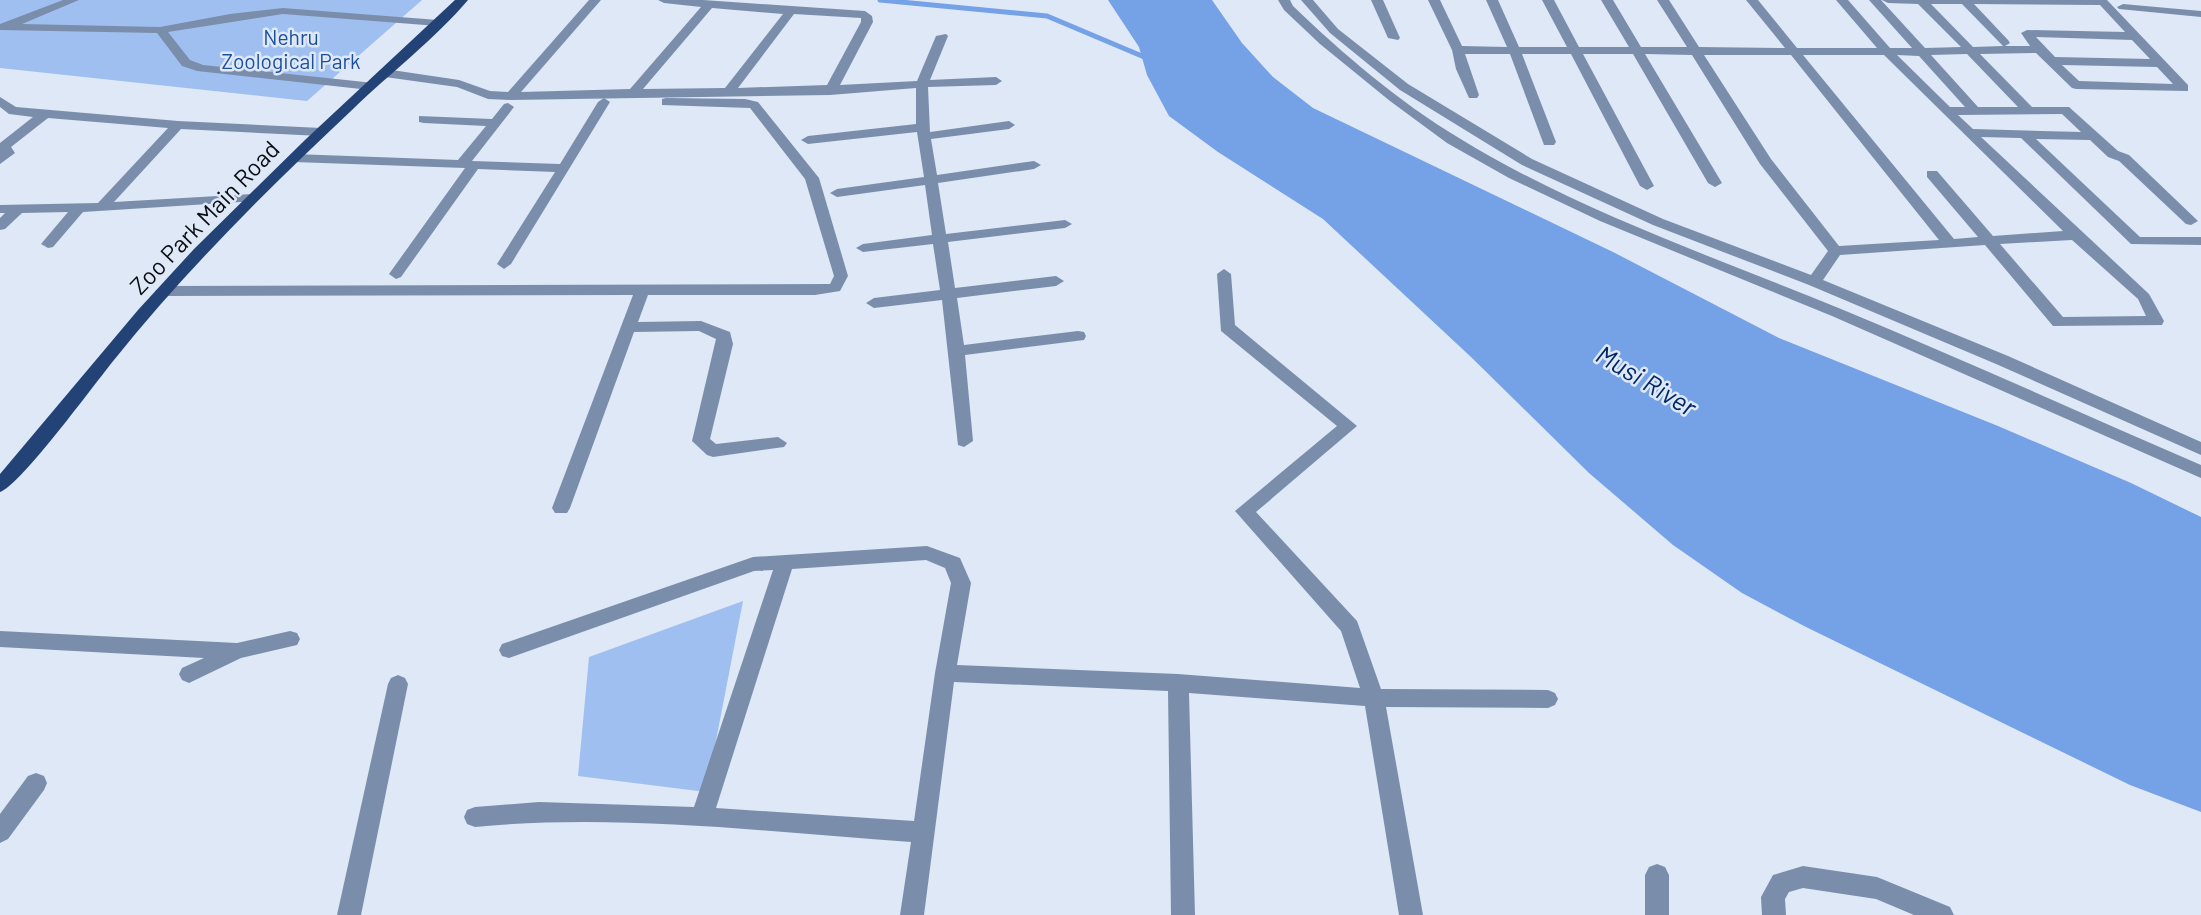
<svg xmlns="http://www.w3.org/2000/svg" width="2201" height="915" font-family="Barlow,sans-serif">
	<style>
		.green { fill: #9fbff0 }
		.water { fill: #75a1e6 }
		.lines { fill: none; stroke-linecap: round; stroke-linejoin: round }
		.stream { stroke: #75a1e6; stroke-width: 5 }
		.minor { fill: #7a8eac; fill-rule: evenodd }
		.major { fill: #234377; fill-rule: evenodd }
		.labels { text-anchor: middle; stroke-width: 5; stroke-linejoin: round; paint-order: stroke }
		.far-park-label { font-size: 21px; fill: #1a4e9f; stroke: #dee8f7 }
		.street-label { font-size: 24px; fill: #0a0d12; stroke: #dee8f7 }
		.water-label { font-size: 26px; font-style: italic; fill: #022965; stroke: #dee8f7 }
	</style>
	<rect width="100%" height="100%" fill="#dee8f7"/>
	<g class="green">
		<polygon points="0,0 422,0 307,101 0,68"/>
		<polygon points="743,601 706,792 578,776 589,657"/>
	</g>
	<polygon class="water" points="1108,0 1212,0 1242,43 1273,77 1313,108 1613,252 1779,338 1998,426 2131,483 2201,517 2201,812 2130,785 1806,627 1742,593 1673,545 1589,473 1471,357 1323,219 1218,152 1169,116 1147,75 1139,47"/>
	<g class="lines">
		<polyline class="stream" points="880,0 1047,16 1149,59"/>
		<g class="minor">
			<polygon points="63,0 79,0 22,24 160,27 230,14 283,8 438,20 444,23 438,26 283,14 168,32 190,60 203,65 374,83 374,89 370,90 197,71 182,66 157,33 0,30 0,24"/>
			<path d="M589 0H601L521 92 630 89 701 7 664 3 658 0H703L865 11 872 16 873 22 840 85 917 81 936 36 946 34 948 36 930 80 996 77 1002 81 996 85 928 87 930 132 1009 121 1015 125 1009 129 931 139 937 175 1034 161 1041 165 1034 169 938 183 946 234 1065 220 1072 224 1065 228 948 242 955 288 1056 276 1064 281 1056 286 957 298 964 345 1078 331 1084 332 1086 336 1084 340 965 355 973 441 964 447 958 445 942 300 874 308 866 303 874 298 940 290 933 244 863 252 856 248 863 244 932 235 925 185 837 197 830 193 837 189 924 177 917 132 808 144 801 140 808 136 916 124V88L830 95 511 100 488 99 457 87 385 77 379 73 385 69 459 80 490 91 508 92ZM712 8 783 14 725 88 643 89ZM794 14 861 18V22L827 85 738 88Z"/>
			<path d="M1278 0H1290L1293 6C1343 54 1399 102 1459 138 1578 211 1712 256 1841 309 1962 359 2081 413 2201 465V478L1832 316 1600 221 1509 178 1447 143 1390 101 1320 44 1284 10Z"/>
			<path d="M1301 0H1313L1338 29 1408 84 1532 159 1663 219 1811 275 1828 251 1760 164 1692 55 1645 54 1722 183 1715 187 1708 183 1633 54H1583L1654 186 1647 190 1640 186 1571 54H1522L1556 142 1554 145H1544L1510 54H1465L1479 95 1477 98H1469L1456 69 1452 50 1428 0H1440L1462 46 1507 47 1486 0H1498L1519 47H1567L1542 0H1554L1579 47H1629L1601 0H1613L1641 47H1687L1657 0H1669L1699 47 1785 48 1746 0H1758L1797 48H1877L1836 0H1848L1890 48H1912L1869 0H1881L1925 48 1961 47 1918 4 1888 3 1882 0H2107L2188 85V91L2076 89 2072 88 2036 53 1980 54 2032 107H2069L2118 151 2129 155 2198 221 2191 225 2186 224 2119 161 2108 157 2090 140 2036 139 2140 237H2201V245L2131 244 2021 138 1981 137 2149 294 2164 321 2162 325 2053 326 1985 245 1840 255 1823 280 2008 356 2201 442V455L1996 364 1809 285 1653 225 1522 165 1400 90 1330 33ZM1931 4H1962L2003 46 1973 47ZM1974 4 2100 5 2125 32 2027 30 2021 33 2030 46H2005L2010 43 2008 40ZM2036 37 2132 40 2150 59 2055 57ZM1967 54 2018 107H1978L1931 55ZM1704 55H1791L1939 240 1839 246 1771 159ZM1803 55H1884L2063 231 1993 236 1937 171H1927V177L1978 237 1954 239ZM1897 55 1919 56 1965 107H1950ZM2062 65 2157 67 2173 84 2079 81ZM2062 114 2081 132 1973 129 1958 115ZM2072 240 2138 299 2146 316 2063 317 2000 244Z"/>
			<polygon points="1371,0 1383,0 1400,38 1398,40 1388,38"/>
			<polygon points="2123,4 2201,11 2201,17 2119,9 2117,7"/>
			<polygon points="0,97 16,107 178,121 321,128 328,132 321,136 181,129 114,202 252,194 259,198 257,201 83,212 53,247 48,248 41,244 68,212 22,213 5,229 0,230 0,218 5,213 0,213 0,205 98,203 168,128 48,118 11,147 15,153 0,164 0,143 33,117 9,114 0,107"/>
			<polygon points="604,98 610,102 511,264 504,269 497,264 555,172 478,169 401,277 396,279 389,274 465,168 294,162 287,158 294,154 458,160 486,126 424,123 419,122 419,116 492,119 504,104 508,103 514,107 472,161 560,164 598,102"/>
			<polygon points="666,98 745,99 758,102 819,178 848,276 840,291 815,295 648,295 638,322 701,321 730,332 733,344 710,439 716,444 778,437 787,443 784,447 713,457 707,455 692,441 716,339 699,331 634,332 570,508 567,513 555,513 552,508 633,295 163,296 155,291 163,286 830,284 834,276 805,179 750,108 662,105 662,99"/>
			<path d="M1224 269 1231 274 1235 325 1357 426 1256 512 1357 621 1381 689 1548 690 1555 693 1558 699 1555 705 1548 708 1386 707 1423 915H1399L1365 706 1189 693 1195 915H1171L1168 691 954 682 924 915H900L911 842C769 832 616 813 475 827L467 824 464 817 467 810 475 807 539 802 694 807 773 570 754 571 509 658 502 656 499 650 502 644 753 557 927 546 960 558 971 583 957 665 1178 674 1360 688 1341 631 1235 511 1337 426 1221 331 1217 274ZM926 560 945 568 951 583 935 673 914 821 716 808 792 569Z"/>
			<polygon points="0,631 237,643 290,631 297,633 300,639 297,645 241,658 189,683 182,680 179,674 182,668 204,658 0,647"/>
			<polygon points="398,675 405,678 408,684 361,915 337,915 388,684 391,678"/>
			<polygon points="36,773 44,776 47,783 44,790 8,839 0,843 0,814 28,776"/>
			<polygon points="1657,864 1665,867 1669,875 1669,915 1645,915 1645,875 1649,867"/>
			<polygon points="1803,866 1877,877 1950,907 1954,915 1914,915 1876,899 1803,888 1789,892 1785,899 1786,915 1762,915 1761,897 1773,875"/>
		</g>
		<path class="major" d="M455 0H468C435 39 389 74 352 110 268 189 186 270 114 360 96 382 20 486 0 492V474L138 310 194 249 306 139Z"/>
	</g>
	<g class="labels">
		<g class="far-park-label">
			<text x="291" y="45">Nehru<tspan x="291" dy="24">Zoological Park</tspan></text>
		</g>
		<g class="street-label">
			<text transform="translate(205 218) rotate(-46)" y="8">Zoo Park Main Road</text>
		</g>
		<g class="water-label">
			<text transform="translate(1646 381) rotate(31)" y="9">Musi River</text>
		</g>
	</g>
</svg>
